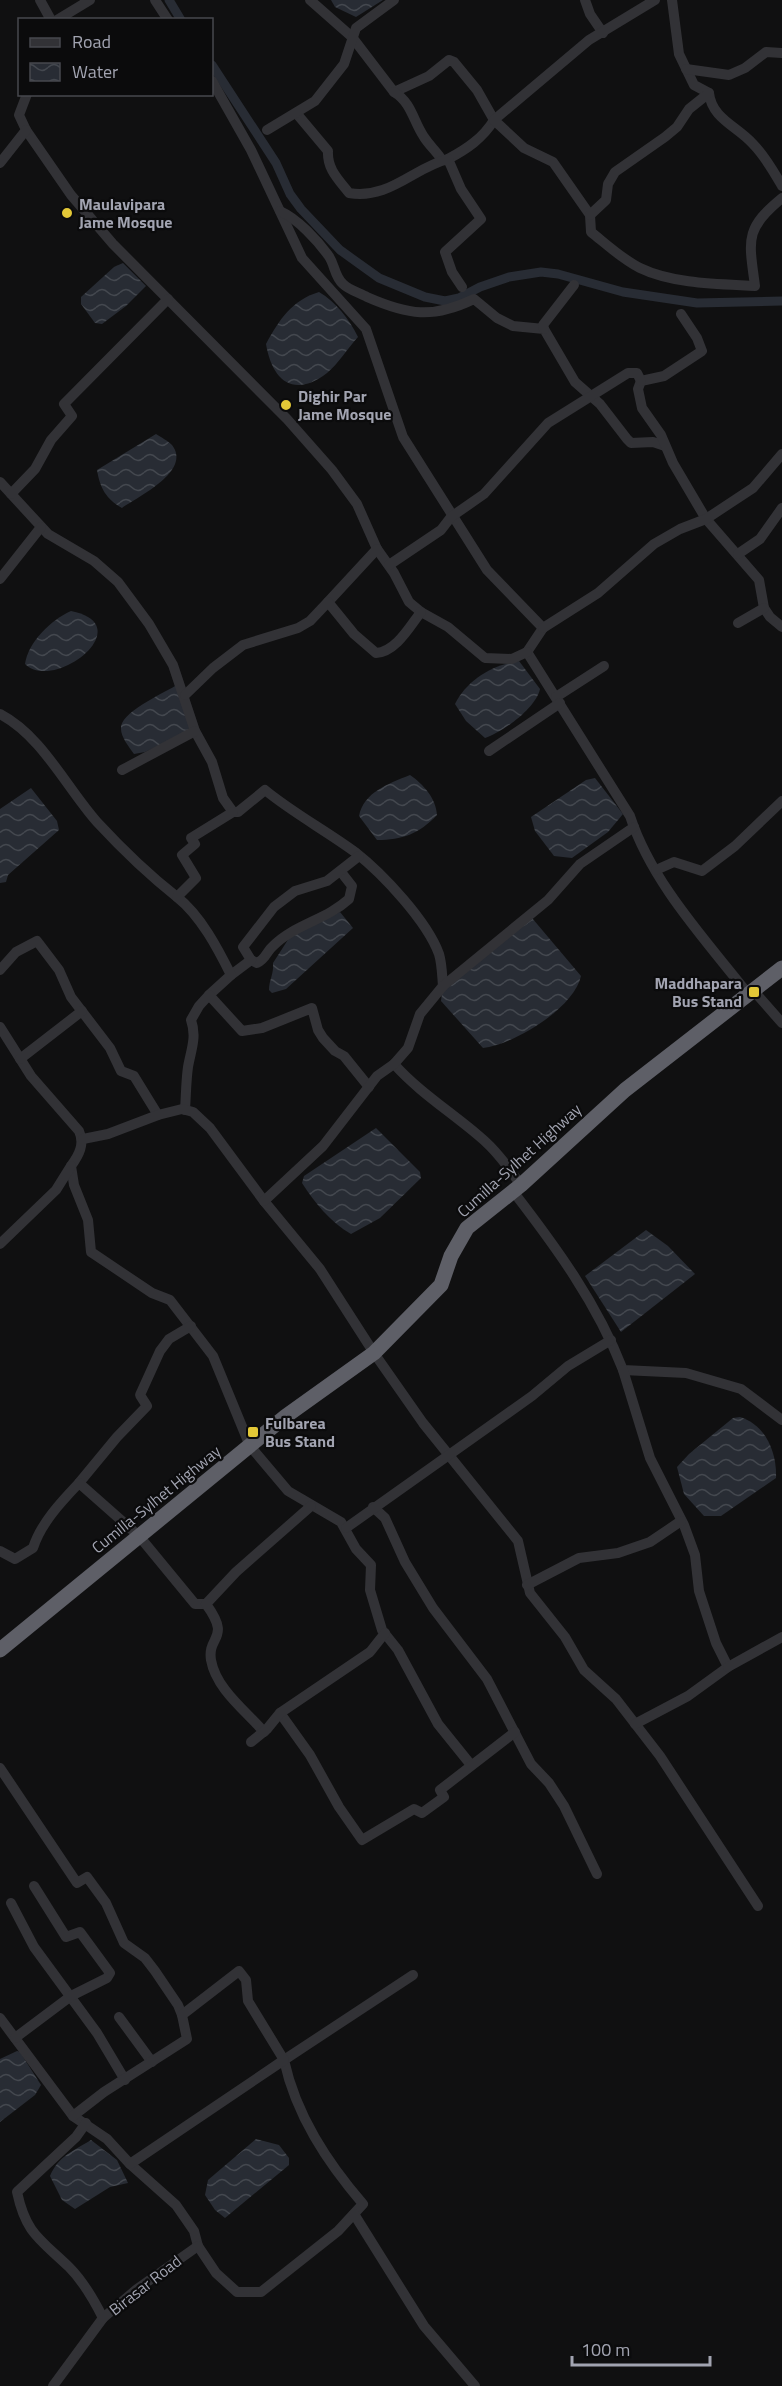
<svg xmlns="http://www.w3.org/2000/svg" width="782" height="2386" font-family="'Titillium Web',sans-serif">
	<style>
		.water { fill: url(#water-waves) }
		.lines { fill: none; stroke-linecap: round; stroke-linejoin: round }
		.canal { stroke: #282c34; stroke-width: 9 }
		.minor { stroke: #323236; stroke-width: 10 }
		.highway { stroke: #5e5f67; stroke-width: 15 }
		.poi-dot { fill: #e3c837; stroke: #0b0b0c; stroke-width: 2 }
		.labels { text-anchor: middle; stroke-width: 4.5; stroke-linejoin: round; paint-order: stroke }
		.poi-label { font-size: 16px; font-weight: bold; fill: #a2a4b1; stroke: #0b0b0c; text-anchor: start }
		.street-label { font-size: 16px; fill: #a2a4b1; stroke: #0b0b0c }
	</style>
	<defs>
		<pattern id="water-waves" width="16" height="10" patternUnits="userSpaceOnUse" patternTransform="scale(1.5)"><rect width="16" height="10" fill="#282c34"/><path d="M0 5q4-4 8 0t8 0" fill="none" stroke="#44484f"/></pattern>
	</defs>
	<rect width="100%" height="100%" fill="#101011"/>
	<g class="water">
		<polygon points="331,0 383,0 356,17 335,7"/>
		<polygon points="123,263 146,286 126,306 102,324 95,323 81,304 81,297 114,267"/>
		<path d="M319 292C336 302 349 319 358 337 348 348 338 364 327 373 293 399 272 380 266 344 279 320 292 300 319 292Z"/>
		<path d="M156 434C161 437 168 441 172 445 192 471 139 496 122 508 106 499 100 488 97 470Z"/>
		<path d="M71 611C141 625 54 693 25 664 28 642 51 620 71 611Z"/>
		<path d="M519 661 540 689C536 708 503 732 485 738L466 721 455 704C467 680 492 665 519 661Z"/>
		<path d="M175 686 177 688 191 730 145 752 134 754C129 747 121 737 121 729 119 713 162 694 175 686Z"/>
		<path d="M410 775C423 784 436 798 437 815 419 834 402 840 377 840L359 816C364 792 388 784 410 775Z"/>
		<polygon points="595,778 623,814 608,832 572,858 554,856 535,831 531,817 586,780"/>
		<polygon points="31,788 57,821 59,830 8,875 6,882 0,883 0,809"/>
		<path d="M340 912 353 928 286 989 272 993 269 990C269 980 274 974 273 963L291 935Z"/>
		<path d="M532 918 581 976C574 1008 515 1044 483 1048L441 1001 442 992Z"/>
		<path d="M376 1128 420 1172 421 1178 380 1218 351 1234C330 1222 315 1203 302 1183L304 1176Z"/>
		<polygon points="646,1230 668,1246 695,1274 621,1332 585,1276"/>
		<path d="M740 1417C766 1425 777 1453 776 1478L721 1516H704L684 1494 677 1467 689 1454 733 1418Z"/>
		<polygon points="17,2051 20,2052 41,2085 35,2095 0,2122 0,2059"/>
		<polygon points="256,2139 279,2145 289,2158 289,2165 225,2218 215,2210 205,2195 208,2180"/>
		<path d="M91 2140 117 2160 128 2183 110 2187 75 2209 62 2200 50 2176C59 2155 74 2151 91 2140Z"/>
	</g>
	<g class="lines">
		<g class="canal">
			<polyline points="169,0 181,20"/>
			<polyline points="212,65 276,163 290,194 301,209 340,250 379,278 425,297 445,301 459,298 480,287 509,277 541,272 558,274 623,292 697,303 782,301"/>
		</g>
		<g class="minor">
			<polyline points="40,0 51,20"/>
			<polyline points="155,0 168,20"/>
			<path d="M310 0 352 37 394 92 429 76 449 60 454 62 477 90 494 120C483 138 467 149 448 159"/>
			<polyline points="585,0 590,14 603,33"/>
			<path d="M655 0 589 40 494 120 524 148 553 162 590 215 591 232C606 244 622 259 640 268 673 284 719 284 755 286 749 240 744 229 782 198"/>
			<path d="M672 0 679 54 694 85 709 93C712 119 737 126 753 144 765 156 774 172 782 186"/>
			<polyline points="57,20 90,0"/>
			<polyline points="686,69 729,75 745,68 766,52 782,53"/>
			<path d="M212 81 251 150 302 258 366 329 403 437 487 570 543 628 527 652 630 816C652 883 705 939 748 994"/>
			<path d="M394 92C412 103 413 121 424 137 429 145 437 152 442 160"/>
			<polyline points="27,94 19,115 26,130 71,195 113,244 287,419 332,470 357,504 377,549 394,573 409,602 421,612 448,627 485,658 512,659 527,652"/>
			<path d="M297 114 328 151C327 169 338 179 349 193 389 200 413 168 448 159L461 189 481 219 445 252 452 272 462 287"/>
			<polyline points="267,130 315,101 344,64 356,28 394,0"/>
			<polyline points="0,163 26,130"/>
			<path d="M280 211C298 219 317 240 328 255 335 264 334 276 343 284 349 290 360 293 367 297 408 315 433 319 474 299L497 318 513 326 544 329 575 382 600 404 627 439 631 443 653 442 665 446"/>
			<polyline points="590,215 606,200 608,184 615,172 665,137 677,127 689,109 709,93"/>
			<polyline points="681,314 697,338 702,351 664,376 641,381 638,389 642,408 661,435 673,463 706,519 759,580 764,608 770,617 782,627"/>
			<polyline points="544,329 543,325 574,285"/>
			<path d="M0 482 48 534 94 561 118 582 149 624 173 665 195 731 212 762 223 798 233 812H238L265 790C293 813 325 830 355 852 383 874 427 921 439 954 442 964 442 975 443 986"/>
			<polyline points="11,494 35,469 51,440 72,416 64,404 168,299"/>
			<polyline points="738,554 760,539 782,508"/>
			<polyline points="389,565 441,530 451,517 484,494 548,423 628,373 637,373 641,381"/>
			<polyline points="0,579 41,527"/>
			<polyline points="328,602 377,549"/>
			<polyline points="738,623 764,608"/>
			<polyline points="543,628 598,593 654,544 680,529 706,519 753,488 782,454"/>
			<path d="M185 695 213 668 243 645 298 628 310 621 328 602 354 634 376 653C396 652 410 626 421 612"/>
			<polyline points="556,697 604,666"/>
			<path d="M0 714C42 736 66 787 97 822 122 849 149 875 177 897"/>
			<polyline points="489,751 560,703"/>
			<polyline points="122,770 195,731"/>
			<polyline points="656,870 674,862 702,871 735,846 782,801"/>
			<path d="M251 960 257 963C266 959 266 952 273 946 295 924 326 920 349 899L352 886 341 872"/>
			<polyline points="0,970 16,952 37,941 59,970 71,997 110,1048 121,1071 134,1076 158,1115"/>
			<polyline points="231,975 251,960 243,947 274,907 295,891 327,881 359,856"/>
			<polyline points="753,990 782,1023"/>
			<path d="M209 995 231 975C218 949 201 916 177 897L196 878 182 855 195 844 191 838 233 812"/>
			<path d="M0 1027 31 1076 79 1131C85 1144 79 1155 71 1166L74 1185 88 1220 91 1252 152 1293 170 1300 213 1356 250 1446 288 1491 341 1522 356 1549 371 1565 370 1590 382 1630 398 1650 438 1724 471 1765"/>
			<polyline points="20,1059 82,1011"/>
			<path d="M394 1064C419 1092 451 1112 479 1136 496 1150 508 1167 521 1185"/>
			<path d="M185 1110C186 1096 186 1081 188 1067 191 1050 197 1037 191 1020L199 1006 209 995 242 1031 262 1028 312 1008 318 1030 323 1038 335 1051 344 1056 369 1087"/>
			<polyline points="83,1139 108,1134 158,1115 182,1109 193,1112 210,1128 264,1201 320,1269 374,1353 423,1423 518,1541 530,1593 565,1637 584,1670 616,1699 660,1756 758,1906"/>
			<path d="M512 1190C556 1247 597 1303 623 1370L686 1373 741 1389 782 1420"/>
			<polyline points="264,1201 323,1146 377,1076 394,1064 408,1048 420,1014 443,986 548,900 580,864 634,827"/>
			<polyline points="0,1244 56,1190 71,1166"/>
			<polyline points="623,1370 650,1458 684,1525 695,1555 699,1591 716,1643 728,1667 688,1696 635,1724"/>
			<polyline points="79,1483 117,1437 147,1406 140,1395 160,1351 169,1339 191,1326"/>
			<polyline points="373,1507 385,1518 405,1562 433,1608 487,1679 531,1764 549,1783 564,1806 597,1874"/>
			<polyline points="346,1528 532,1396 568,1366 611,1340"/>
			<path d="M0 1551 15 1559 33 1548C41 1523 61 1502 79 1483L139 1536 195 1604H206"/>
			<polyline points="527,1585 579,1558 618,1553 650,1542 681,1521"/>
			<polyline points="728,1667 782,1637"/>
			<polyline points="280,1713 310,1755 339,1807 362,1840 414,1809 422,1813 444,1797 440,1790 515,1732"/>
			<path d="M264 1732C246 1711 216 1689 211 1660 207 1635 232 1640 206 1604L236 1572 311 1506"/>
			<polyline points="251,1742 267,1729 280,1713 370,1652 385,1633"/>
			<polyline points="0,1768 77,1883 87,1877 106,1903 124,1943 145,1958 155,1971 178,2005 182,2015"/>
			<polyline points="11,1903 34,1947 97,2033 125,2080"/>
			<polyline points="119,2017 152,2062"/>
			<path d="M0 2018 73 2116 107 2139 130 2164 176 2205 194 2231 198 2246 216 2273 237 2292H261L338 2231 363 2204C327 2162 296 2115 284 2060L413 1975"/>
			<polyline points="15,2038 71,1996 107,1978 110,1973 80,1932 66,1937 34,1886"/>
			<polyline points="73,2116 104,2092 187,2039 182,2015 239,1971 246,1980 248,2001 284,2060 130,2164"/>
			<path d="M86 2123 76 2137 17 2192C26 2234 40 2239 69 2267 83 2281 94 2300 103 2318"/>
			<polyline points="354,2214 424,2326 475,2386"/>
			<polyline points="53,2386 103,2318 137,2289 198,2246"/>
		</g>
		<polyline class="highway" points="0,1650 286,1416 374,1353 441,1285 451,1256 467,1228 521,1185 625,1090 782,968"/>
	</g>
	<g class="poi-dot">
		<circle cx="67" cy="213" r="6"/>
		<circle cx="286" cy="405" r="6"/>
		<rect x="748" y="986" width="12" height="12" rx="3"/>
		<rect x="247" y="1426" width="12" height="12" rx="3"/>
	</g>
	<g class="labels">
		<g class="poi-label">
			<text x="79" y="210">Maulavipara<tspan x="79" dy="18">Jame Mosque</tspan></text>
			<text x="298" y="402">Dighir Par<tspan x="298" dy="18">Jame Mosque</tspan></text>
			<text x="742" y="989" text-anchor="end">Maddhapara<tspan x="742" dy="18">Bus Stand</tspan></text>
			<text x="265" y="1429">Fulbarea<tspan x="265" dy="18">Bus Stand</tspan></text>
		</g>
		<g class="street-label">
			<text transform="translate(519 1160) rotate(-42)" y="6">Cumilla-Sylhet Highway</text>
			<text transform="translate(156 1499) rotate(-39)" y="6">Cumilla-Sylhet Highway</text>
			<text transform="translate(145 2285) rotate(-38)" y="6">Birasar Road</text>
		</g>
	</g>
	<rect x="18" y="18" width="195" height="78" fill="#0b0b0c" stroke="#47484e" stroke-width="1.5"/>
	<rect x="30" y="38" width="30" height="9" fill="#323236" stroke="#47484e" stroke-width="1.5"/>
	<text x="72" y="48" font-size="18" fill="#a2a4b1">Road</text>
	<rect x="30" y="63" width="30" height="18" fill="url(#water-waves)" stroke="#47484e" stroke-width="1.5"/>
	<text x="72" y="78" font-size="18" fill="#a2a4b1">Water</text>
	<path d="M572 2356v9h138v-9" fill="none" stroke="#a2a4b1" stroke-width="3"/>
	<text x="581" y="2356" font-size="18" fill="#a2a4b1" stroke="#0b0b0c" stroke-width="4.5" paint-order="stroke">100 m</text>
</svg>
